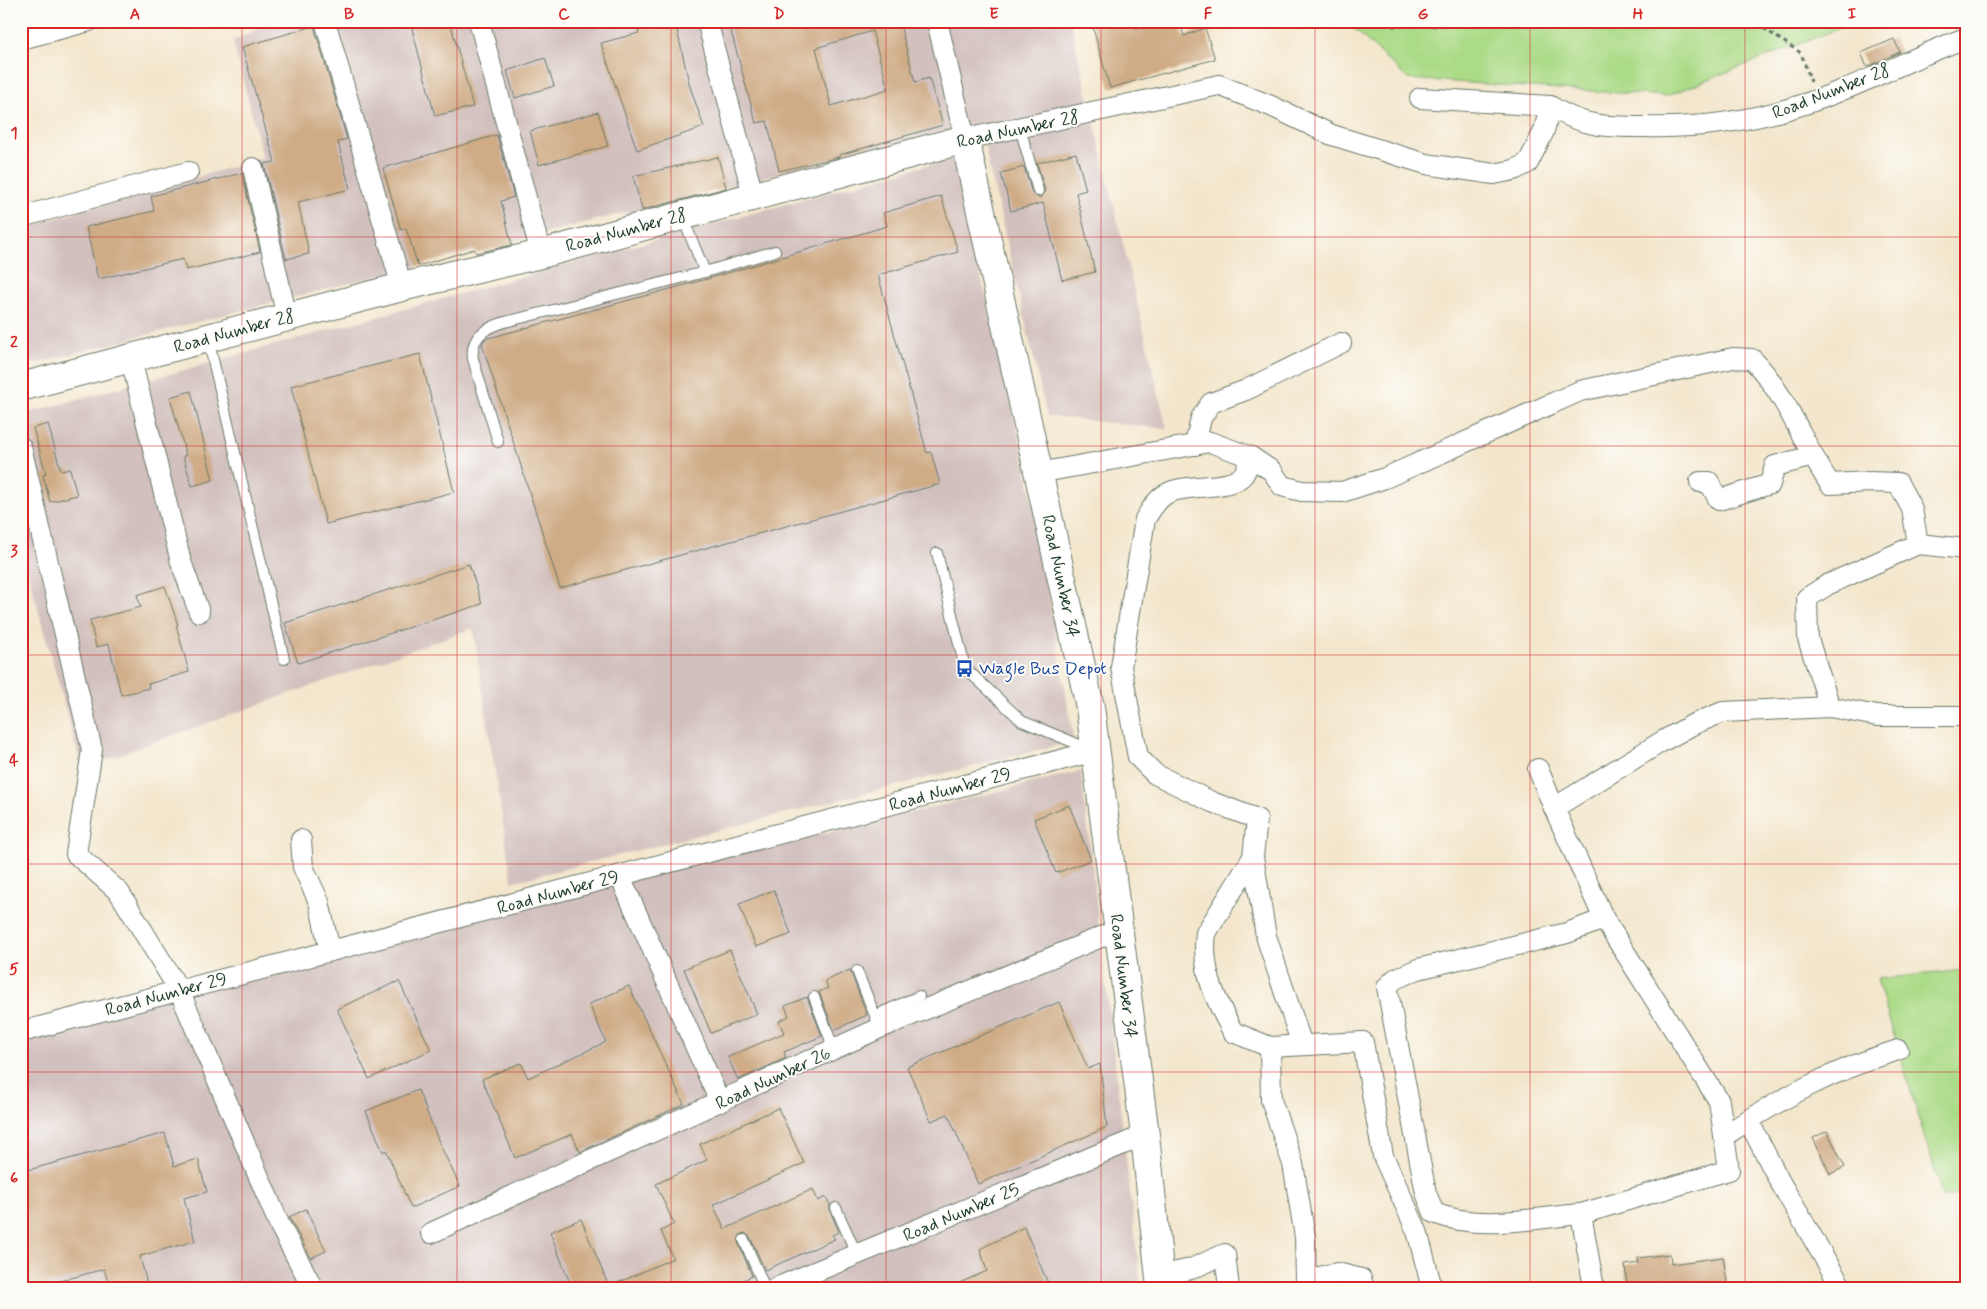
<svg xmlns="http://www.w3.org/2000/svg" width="1987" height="1309" font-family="Mynerve,sans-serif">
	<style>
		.industrial { fill: #d1c0bd }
		.green { fill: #acdb88; stroke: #668c5e }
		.building { fill: #cfac86; fill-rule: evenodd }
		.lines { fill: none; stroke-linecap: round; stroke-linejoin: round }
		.lane-casing { stroke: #697869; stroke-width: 12 }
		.street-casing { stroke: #697869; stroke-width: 22 }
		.secondary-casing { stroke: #697869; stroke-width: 30 }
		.path { stroke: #697869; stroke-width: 3; stroke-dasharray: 4 4; stroke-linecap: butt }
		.lane { stroke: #fff; stroke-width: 10 }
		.street { stroke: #fff; stroke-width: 20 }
		.secondary { stroke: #fff; stroke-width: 28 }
		.grid { fill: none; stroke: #d62828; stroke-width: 1; stroke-opacity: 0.55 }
		.labels { text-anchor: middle; stroke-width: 4; stroke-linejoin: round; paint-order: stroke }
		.street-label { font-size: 18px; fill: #1f3d34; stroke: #fdfcf7 }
		.transit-label { font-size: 18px; fill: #164399; stroke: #fdfcf7; text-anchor: start }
		.neatline { fill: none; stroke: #d62828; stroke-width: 2 }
		.grid-label { font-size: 16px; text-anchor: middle; font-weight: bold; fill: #d62828 }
	</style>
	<rect width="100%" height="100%" fill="#fdfcf7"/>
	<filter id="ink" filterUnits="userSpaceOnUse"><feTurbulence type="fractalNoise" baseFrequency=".02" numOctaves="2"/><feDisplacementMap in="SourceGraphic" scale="10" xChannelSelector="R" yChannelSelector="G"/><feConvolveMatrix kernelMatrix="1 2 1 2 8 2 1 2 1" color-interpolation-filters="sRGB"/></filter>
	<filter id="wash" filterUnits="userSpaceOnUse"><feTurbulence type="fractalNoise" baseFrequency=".0096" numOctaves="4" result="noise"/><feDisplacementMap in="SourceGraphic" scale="20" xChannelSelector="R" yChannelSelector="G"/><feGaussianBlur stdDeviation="1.12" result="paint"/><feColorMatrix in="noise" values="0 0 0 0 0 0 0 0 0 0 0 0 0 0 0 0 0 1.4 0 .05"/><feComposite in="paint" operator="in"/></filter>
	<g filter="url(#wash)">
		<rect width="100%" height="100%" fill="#f3e6cc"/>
		<g class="industrial">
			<polygon points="275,21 1070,21 1167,429 1047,416 979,122 21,367 21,228 263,158 233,41"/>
			<polygon points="953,158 1028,475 1074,741 512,882 473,628 82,768 21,547 21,415"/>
			<polygon points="1081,771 1141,1288 21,1288 21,1029"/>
		</g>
		<g class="green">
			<polygon points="1346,21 1858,21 1666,96 1408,79"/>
			<polygon points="1966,970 1966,1191 1943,1198 1877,979"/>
		</g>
		<g id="blocks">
			<g class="building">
				<polygon points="410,21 450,21 473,107 435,116"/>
				<polygon points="636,21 675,21 690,87 704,127 637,150 601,43 639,33"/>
				<path d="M739 21H899L915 82 929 78 943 125 839 155V157L779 171 767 121 756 123 729 24ZM872 31 888 89 831 106 816 48Z"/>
				<polygon points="1091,21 1135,21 1137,29 1179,21 1184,36 1205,28 1215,59 1110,88"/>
				<polygon points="314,26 347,139 338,142 350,189 298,202 309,254 286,259 264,164 275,162 242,47"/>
				<polygon points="1894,39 1900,52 1867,67 1861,53"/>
				<polygon points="545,58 554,86 515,98 507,71"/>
				<polygon points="598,112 608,146 539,165 530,131"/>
				<polygon points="497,135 514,197 501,201 512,245 476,253 474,249 418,266 406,228 401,230 383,168"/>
				<polygon points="1076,153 1086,190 1076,193 1095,272 1062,280 1043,203 1011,211 1001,173 1024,167 1032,193 1039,198 1043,195 1045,190 1037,163"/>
				<polygon points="718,157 726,188 642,210 633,176"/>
				<polygon points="242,173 260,252 186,270 183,259 98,279 86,227 154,211 151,196"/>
				<polygon points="941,196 958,252 878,275 927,453 931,452 940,484 560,588 482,344 485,339 707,279 887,226 883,213"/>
				<polygon points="420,354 454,492 326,524 291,386"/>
				<polygon points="191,391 213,480 192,486 183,456 186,455 170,397"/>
				<polygon points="48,424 61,471 70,469 77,495 50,502 43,475 46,474 33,428"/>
				<polygon points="469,564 482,604 298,663 285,623"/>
				<polygon points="165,586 178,625 176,625 189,672 148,684 149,688 121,695 109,644 96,647 90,620 141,607 137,595"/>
				<polygon points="1069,805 1091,860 1056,873 1034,819"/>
				<polygon points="774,890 791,934 756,947 739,904"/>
				<polygon points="730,950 757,1014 711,1033 684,969"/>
				<polygon points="850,970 867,1015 834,1030 819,992 828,988 825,981"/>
				<polygon points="399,981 431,1050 369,1079 337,1009"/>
				<polygon points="629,986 684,1104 580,1152 572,1134 515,1158 482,1079 521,1063 528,1078 606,1042 589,1004"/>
				<polygon points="807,997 822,1036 784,1052 786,1058 738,1080 728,1057 784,1033 779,1021 789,1016 785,1006"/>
				<polygon points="1059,1002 1088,1069 1100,1064 1107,1127 978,1184 948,1114 931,1121 907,1067"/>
				<polygon points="418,1090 441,1147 460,1186 411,1208 386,1150 383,1152 366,1111"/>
				<polygon points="778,1108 804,1163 713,1205 725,1229 813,1189 818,1201 826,1197 830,1205 830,1211 839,1232 832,1235 835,1239 765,1270 750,1237 745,1233 741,1234 738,1242 752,1276 738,1282 740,1288 572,1288 550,1232 581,1219 609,1287 673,1258 661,1231 674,1224 656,1184 707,1160 700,1144"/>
				<polygon points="1827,1131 1845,1167 1830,1174 1813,1138"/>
				<polygon points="165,1133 174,1166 198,1159 207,1192 184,1198 195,1241 140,1256 148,1288 110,1288 104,1269 34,1288 21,1288 21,1172"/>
				<polygon points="306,1209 326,1251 311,1258 289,1217"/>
				<polygon points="1024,1227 1050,1288 948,1288 987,1271 980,1249"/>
				<polygon points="1670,1254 1671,1264 1723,1257 1728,1288 1631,1288 1630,1284 1627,1285 1625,1265 1638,1263 1638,1258"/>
			</g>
		</g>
	</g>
	<g filter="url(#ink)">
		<use href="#blocks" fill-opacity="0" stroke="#697869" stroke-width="1"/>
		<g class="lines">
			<defs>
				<g id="lane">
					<polyline points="1020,128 1038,191"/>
					<polyline points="682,216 705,272 775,251"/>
					<polyline points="208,339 284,659"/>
					<path d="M498 442 473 359C470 337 485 328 505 322L705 272"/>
					<polyline points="937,553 965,668 1022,721 1092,750"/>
					<polyline points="857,971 880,1028"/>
					<polyline points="814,997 834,1049"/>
					<polyline points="883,1012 919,996"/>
					<polyline points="836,1208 857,1255"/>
					<polyline points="744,1240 765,1288"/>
				</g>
				<g id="street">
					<polyline points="325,21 402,287"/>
					<polyline points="479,21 541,254"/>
					<polyline points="707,21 753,195"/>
					<path d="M937 21 965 139 1219 85 1271 106 1332 135 1426 164 1494 174 1514 170 1528 163 1544 131 1550 106C1583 127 1606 127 1644 127 1712 129 1777 117 1840 91 1882 75 1923 53 1966 38"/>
					<polyline points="21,39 89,21"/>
					<polyline points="1420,98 1550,106"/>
					<polyline points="253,168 287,318"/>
					<polyline points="21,217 188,172"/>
					<polyline points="131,359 181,562 199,612"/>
					<polyline points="1195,445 1201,418 1211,403 1246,390 1341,343"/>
					<polyline points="21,447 92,750 76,854 119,892 179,990 280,1226 313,1288"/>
					<path d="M1251 457C1249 462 1247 470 1243 475 1230 491 1187 483 1168 493 1157 498 1151 510 1145 519L1121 667 1138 757 1155 774 1212 802 1257 819 1253 857 1206 933C1201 970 1216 1001 1233 1032L1270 1047 1363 1042 1383 1156 1417 1231 1432 1288"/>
					<path d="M1038 473 1210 442 1251 457 1272 471 1282 486 1302 491 1342 492 1385 478 1580 391 1733 358 1752 359C1788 396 1802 443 1830 484L1870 482 1898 483 1912 509 1918 544 1827 585 1807 598 1808 639 1830 707"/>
					<polyline points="1700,482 1709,482 1719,500 1770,484 1775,466 1813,456"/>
					<polyline points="1918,544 1966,549"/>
					<polyline points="1538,769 1554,808"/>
					<polyline points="301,840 303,867 319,902 330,951"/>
					<polyline points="1253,857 1266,936 1302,1045"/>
					<polyline points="620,876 720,1102"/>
					<polyline points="21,1032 1095,751"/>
					<polyline points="1270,1047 1271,1100 1293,1164 1305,1237 1306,1280 1337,1273 1361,1279 1364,1288"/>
					<polyline points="1748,1120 1780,1182 1842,1288"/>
					<path d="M1724 1136C1783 1097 1831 1071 1898 1050"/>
					<path d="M1581 1214C1533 1218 1479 1231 1434 1213L1426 1193 1387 987 1395 979 1418 969 1567 933 1604 919"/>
					<polyline points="431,1233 880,1028 1118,930"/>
					<polyline points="1159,1276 1191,1269 1225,1254 1229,1288"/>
					<polyline points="776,1288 1145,1135"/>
					<polyline points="1594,1288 1581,1214 1729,1170 1719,1101 1604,919 1554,808 1661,742 1694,724 1723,712 1830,707 1877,716 1966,716"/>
				</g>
				<polyline id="secondary" points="21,387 402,287 541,254 965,139 1090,707 1145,1135 1161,1288"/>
			</defs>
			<use href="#lane" class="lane-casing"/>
			<use href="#street" class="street-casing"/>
			<use href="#secondary" class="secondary-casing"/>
			<g class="path">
				<polyline points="1386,21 1391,26 1756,23 1774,21"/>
				<polyline points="1757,24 1801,53 1811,82"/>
			</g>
			<use href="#lane" class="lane"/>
			<use href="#street" class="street"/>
			<use href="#secondary" class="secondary"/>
		</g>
	</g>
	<path class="grid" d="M242 21V1288M457 21V1288M671 21V1288M886 21V1288M1101 21V1288M1315 21V1288M1530 21V1288M1745 21V1288M21 237H1966M21 446H1966M21 655H1966M21 864H1966M21 1072H1966"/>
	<defs>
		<symbol id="bus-bare" viewBox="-9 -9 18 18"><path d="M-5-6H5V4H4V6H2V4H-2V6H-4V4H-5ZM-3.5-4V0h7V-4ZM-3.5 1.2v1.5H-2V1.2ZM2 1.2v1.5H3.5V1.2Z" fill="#1a4fb4" stroke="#fdfcf7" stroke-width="2.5" paint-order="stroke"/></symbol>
	</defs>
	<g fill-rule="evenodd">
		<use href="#bus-bare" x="952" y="656" width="25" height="25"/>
	</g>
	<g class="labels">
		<g class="street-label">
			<text transform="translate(1831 91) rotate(-21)" y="6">Road Number 28</text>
			<text transform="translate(1018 129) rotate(-12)" y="6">Road Number 28</text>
			<text transform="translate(626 230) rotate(-15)" y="6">Road Number 28</text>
			<text transform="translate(234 331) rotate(-15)" y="6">Road Number 28</text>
			<text transform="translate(1061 576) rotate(78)" y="6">Road Number 34</text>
			<text transform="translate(950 789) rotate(-15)" y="6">Road Number 29</text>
			<text transform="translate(558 892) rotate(-15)" y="6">Road Number 29</text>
			<text transform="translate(1124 976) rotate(83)" y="6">Road Number 34</text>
			<text transform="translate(166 994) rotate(-15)" y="6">Road Number 29</text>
			<text transform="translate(773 1078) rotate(-25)" y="6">Road Number 26</text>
			<text transform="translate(961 1212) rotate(-23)" y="6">Road Number 25</text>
		</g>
		<g class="transit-label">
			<text x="979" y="674">Wagle Bus Depot</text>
		</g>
	</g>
	<rect width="1987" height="1309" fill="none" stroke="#fdfcf7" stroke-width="55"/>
	<rect x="28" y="28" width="1932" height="1254" class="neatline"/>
	<g class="grid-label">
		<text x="135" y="19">A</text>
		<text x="349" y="19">B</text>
		<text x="564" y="19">C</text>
		<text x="779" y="19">D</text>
		<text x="994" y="19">E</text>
		<text x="1208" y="19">F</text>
		<text x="1423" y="19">G</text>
		<text x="1638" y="19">H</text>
		<text x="1852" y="19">I</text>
		<text x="14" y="138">1</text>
		<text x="14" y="347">2</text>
		<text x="14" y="556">3</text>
		<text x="14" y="765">4</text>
		<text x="14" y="974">5</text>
		<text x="14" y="1183">6</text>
	</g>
</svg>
